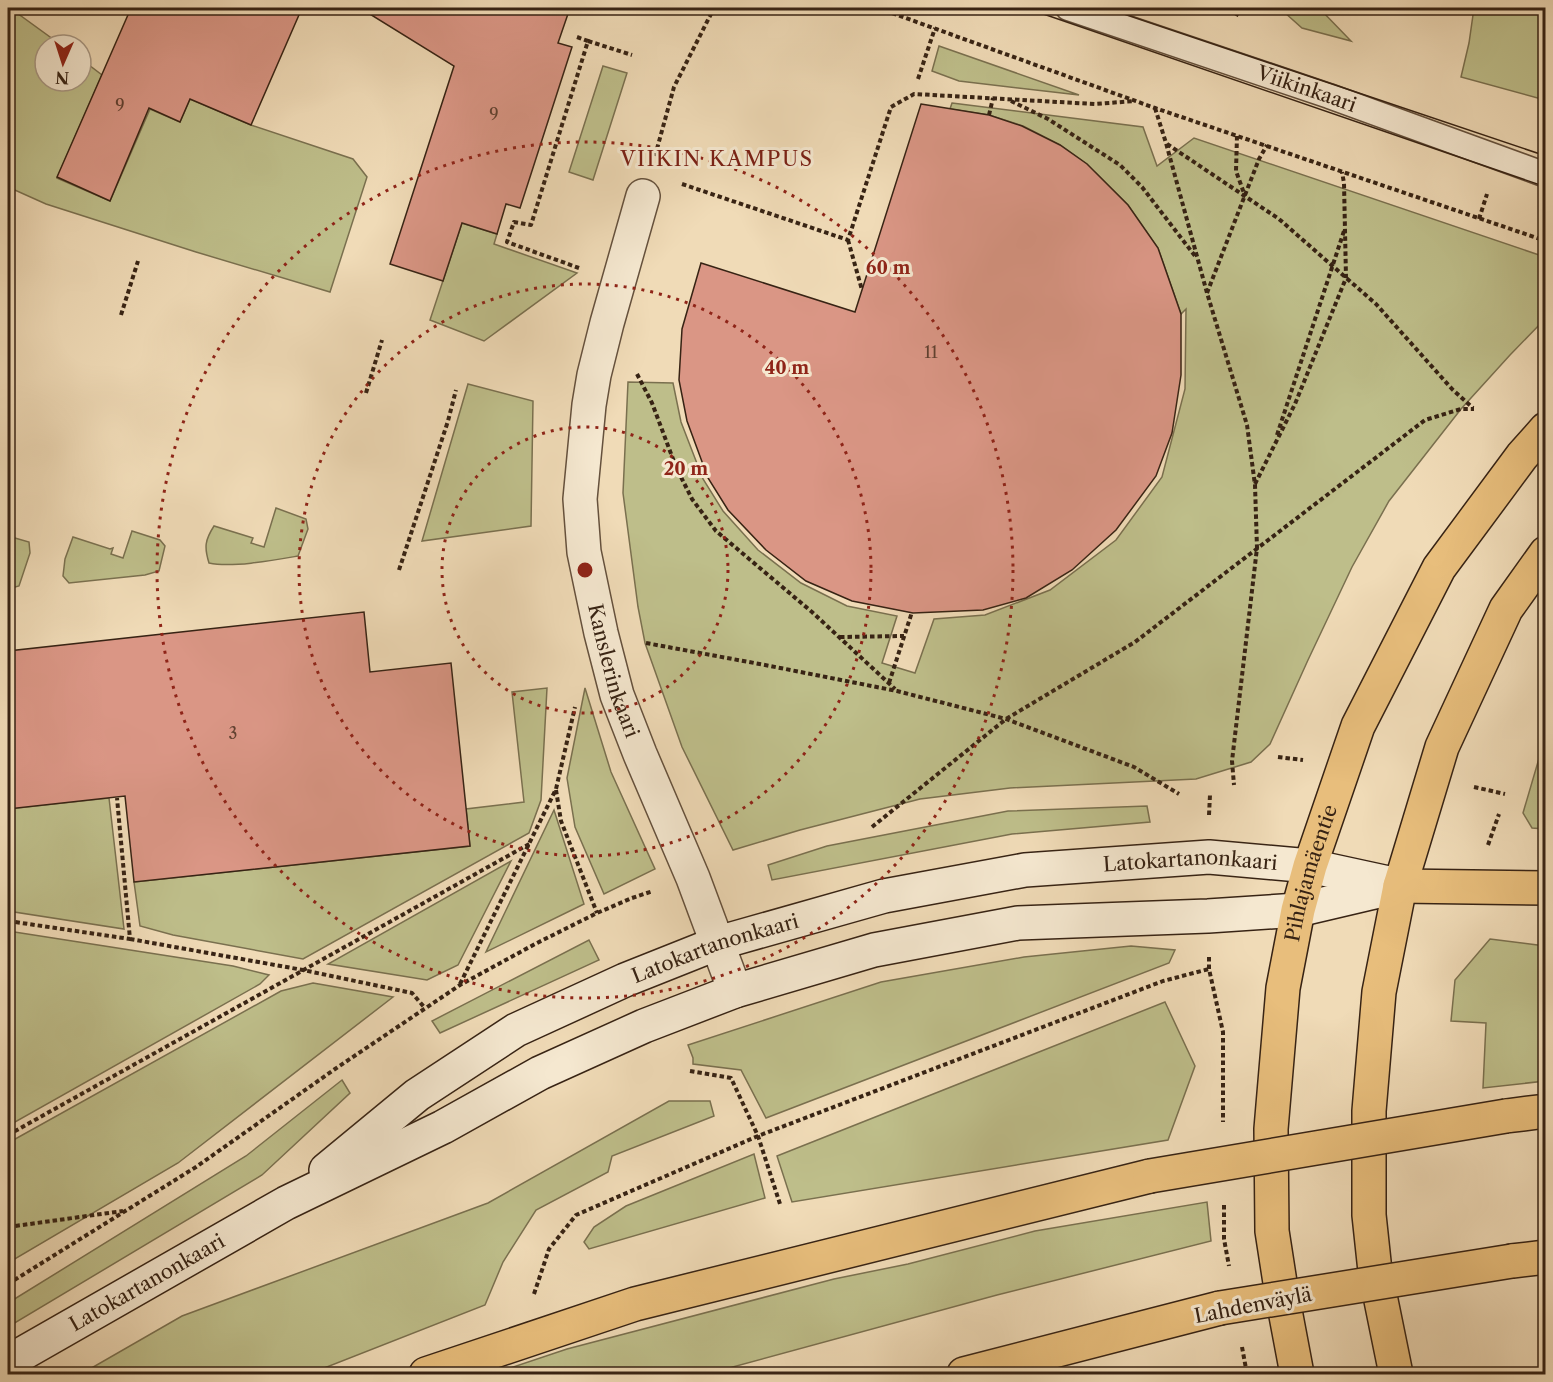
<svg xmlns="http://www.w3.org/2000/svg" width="1553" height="1382" font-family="'Libre Caslon Text',serif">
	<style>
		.green { fill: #bebe8a; stroke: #7a704f; stroke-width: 1.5 }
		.building { fill: #da9685; stroke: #372314; stroke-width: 1.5 }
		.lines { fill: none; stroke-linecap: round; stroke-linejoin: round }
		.lane-casing { stroke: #65513d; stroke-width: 27 }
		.street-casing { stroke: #65513d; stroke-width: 36 }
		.secondary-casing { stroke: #372314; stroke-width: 36 }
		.primary-casing { stroke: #372314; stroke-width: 36 }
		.highway-casing { stroke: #372314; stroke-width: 36 }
		.path { stroke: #372314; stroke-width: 4; stroke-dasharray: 4.5 3; stroke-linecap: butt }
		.lane { stroke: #f5e8d0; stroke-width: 24 }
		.street { stroke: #f5e8d0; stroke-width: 33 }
		.secondary { stroke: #f5e8d0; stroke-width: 33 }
		.primary { stroke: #e8be7c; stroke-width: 33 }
		.highway { stroke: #e8be7c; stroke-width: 33 }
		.tram { stroke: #372314; stroke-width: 1.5 }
		.highway-bridge-casing { stroke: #372314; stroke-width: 36; stroke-linecap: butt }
		.highway-bridge { stroke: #e8be7c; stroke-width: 33 }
		.ring { fill: none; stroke: #8f2418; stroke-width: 3; stroke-dasharray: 3 6 }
		.labels { text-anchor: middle; stroke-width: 6; stroke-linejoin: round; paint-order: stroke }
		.number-label { font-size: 16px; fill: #604030 }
		.street-label { font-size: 20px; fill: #372314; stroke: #f5e8d0 }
		.neighbourhood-label { font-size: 21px; letter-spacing: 1.5px; fill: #7a1f14; stroke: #f5e8d0 }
		.centre { fill: #8f2418; stroke: #f5e8d0; stroke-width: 3 }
		.ring-label { font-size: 18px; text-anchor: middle; font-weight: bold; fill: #8f2418; stroke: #f5e8d0; stroke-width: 6; stroke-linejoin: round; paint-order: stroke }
	</style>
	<rect width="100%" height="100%" fill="#f0dbb7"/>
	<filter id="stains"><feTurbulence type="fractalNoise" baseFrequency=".00333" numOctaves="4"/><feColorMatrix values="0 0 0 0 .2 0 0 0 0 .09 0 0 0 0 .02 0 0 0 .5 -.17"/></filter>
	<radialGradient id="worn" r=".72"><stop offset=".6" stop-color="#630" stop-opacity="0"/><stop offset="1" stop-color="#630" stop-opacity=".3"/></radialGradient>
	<g class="green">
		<polygon points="8,8 10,8 61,45 45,45 45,81 81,81 81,59 102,75 57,178 110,201 150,109 180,122 190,99 251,125 353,159 367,177 330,292 196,252 46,204 8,187"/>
		<polygon points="1284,8 1319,8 1351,41 1302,28 1284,12"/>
		<polygon points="1474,8 1545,8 1545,100 1461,77 1469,43"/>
		<polygon points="939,46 1079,95 959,81 932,71"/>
		<polygon points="603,66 627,73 593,180 569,172"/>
		<polygon points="952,103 1143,127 1157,166 1194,138 1545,257 1545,319 1510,355 1461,409 1389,501 1352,567 1308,660 1270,744 1251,762 1196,779 1010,788 920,799 800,830 733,850 682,747 645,643 638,607 623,493 628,382 673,383 681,422 703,479 723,511 758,550 801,583 847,606 897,616 882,663 915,673 934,619 985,615 1050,590 1116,540 1162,477 1185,389 1186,309 1181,314 1158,248 1128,205 1087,164 1060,145 1023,126 989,115 950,109"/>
		<polygon points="462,223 497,234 494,244 577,273 484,341 430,320"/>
		<polygon points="468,384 533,401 531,526 422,541"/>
		<path d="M276 508 306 519 308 529 298 556C275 560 232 568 209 563 204 547 205 540 214 526L253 538 251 543 264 547Z"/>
		<polygon points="132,531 160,540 165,546 159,571 145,575 69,583 63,576 65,559 73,537 110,549 113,548 111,554 123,558"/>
		<polygon points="8,536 29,542 30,553 19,586 8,589"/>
		<polygon points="547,688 541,800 529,833 303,959 173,935 140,926 134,882 470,846 466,809 524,802 512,692"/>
		<polygon points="585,688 611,772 655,869 604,894 575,827 567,778"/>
		<polygon points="1545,738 1546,829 1545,829 1532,828 1523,813"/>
		<polygon points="109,798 124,929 8,911 8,809"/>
		<polygon points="1147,806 1150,822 1012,834 772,880 768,865 827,846 1008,811"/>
		<polygon points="554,810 584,904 486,952"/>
		<polygon points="511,861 458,965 427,980 328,964"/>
		<polygon points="8,931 233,966 269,975 260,984 8,1126"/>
		<polygon points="1490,939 1545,946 1545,1081 1483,1088 1486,1023 1451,1021 1455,980"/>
		<polygon points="589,940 599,960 440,1033 432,1021"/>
		<polygon points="1131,946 1175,950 1169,963 766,1118 741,1070 693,1064 693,1058 688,1045 881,982 1024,957"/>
		<polygon points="313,983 393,997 178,1163 8,1263 8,1143 281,991"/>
		<polygon points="1165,1002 1195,1066 1168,1140 792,1202 777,1156"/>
		<polygon points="342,1080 350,1093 262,1175 8,1327 8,1303 246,1156"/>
		<polygon points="669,1101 710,1101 714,1116 612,1156 608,1172 536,1210 503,1262 485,1305 309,1374 81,1374 182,1316 488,1203"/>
		<polygon points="754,1154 765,1198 589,1249 584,1242 594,1227 626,1206"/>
		<polygon points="1207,1202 1211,1241 997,1295 707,1374 492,1374 567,1349 834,1279 908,1264 1035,1231"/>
	</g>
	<g class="building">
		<polygon points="131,8 302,8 251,125 190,99 180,122 149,108 110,201 57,177"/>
		<polygon points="360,8 570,8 558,43 572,47 520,208 506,204 497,234 462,223 443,281 390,264 454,66"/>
		<polygon points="921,104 989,115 1022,126 1060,145 1087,164 1128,205 1158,248 1181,314 1181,375 1172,433 1156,476 1116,530 1072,570 1026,598 983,610 913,613 852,601 806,581 766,550 728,510 708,478 687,421 679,380 682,329 701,263 855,312"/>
		<polygon points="364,612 370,672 451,663 470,846 134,882 125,796 8,809 8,651"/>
	</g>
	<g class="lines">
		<defs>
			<g id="lane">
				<path id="s1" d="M1068 8 1329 96 1546 175"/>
			</g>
			<g id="street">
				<path id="s2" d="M643 196 607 323 594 375 589 405 580 499 584 552 601 633 617 695 640 754 693 878 735 991"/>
			</g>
			<g id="secondary">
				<path id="s3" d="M326 1170 417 1095 516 1030 625 980 718 943 884 896 1025 870 1209 857 1310 866 1393 884"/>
				<path id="s4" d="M8 1362 286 1203 443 1127 540 1073 644 1026 735 991 874 950 1018 923 1208 916 1298 910 1400 886"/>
			</g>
			<g id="primary">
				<path id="s5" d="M1297 1374 1281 1289 1272 1231 1271 1129 1283 988 1298 910 1310 866 1358 726 1439 568 1522 456 1546 429"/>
				<polyline points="1396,1374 1375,1271 1369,1215 1369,1111 1379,992 1400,886 1442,747 1506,609 1546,553"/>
			</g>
			<g id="highway">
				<polyline points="1400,886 1546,888"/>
				<polyline points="1506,1116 1546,1111"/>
				<polyline points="1512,1261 1546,1257"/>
				<polyline points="426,1374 635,1304 1150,1176"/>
				<polyline points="964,1374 1220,1308"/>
			</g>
		</defs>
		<use href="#lane" class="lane-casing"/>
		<use href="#street" class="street-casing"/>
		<use href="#secondary" class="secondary-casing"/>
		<use href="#primary" class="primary-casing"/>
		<use href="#highway" class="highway-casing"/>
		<g class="path">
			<polyline points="878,8 1155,108 1546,241"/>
			<polyline points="1236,16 1240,8"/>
			<polyline points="577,37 588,41 531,225 514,222 507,242 579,268"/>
			<polyline points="588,41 632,55"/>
			<polyline points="918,79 935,28"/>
			<polyline points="1011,101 1048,119 1120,165 1142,187 1195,256"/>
			<polyline points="1155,108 1166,143 1207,293 1247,425 1255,485 1257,548 1232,761 1234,785"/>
			<polyline points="989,115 993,98"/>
			<polyline points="1237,136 1236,171 1245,196"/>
			<polyline points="1167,144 1279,219 1376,304 1452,389 1473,408"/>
			<polyline points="655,156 674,87 714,8"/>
			<polyline points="682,184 848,240 891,107 914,94 1095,104 1135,101"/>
			<polyline points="1479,219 1487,194"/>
			<polyline points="848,240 862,290"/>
			<polyline points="1207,293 1259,159 1267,145"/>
			<polyline points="121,315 138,261"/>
			<polyline points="637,374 652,403 676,467 692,499 716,531 812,612 895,689"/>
			<polyline points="366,393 382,340"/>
			<polyline points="1277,435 1344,231"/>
			<polyline points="1255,484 1295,404 1346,278 1344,183 1342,172"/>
			<polyline points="399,570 448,421 456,390"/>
			<polyline points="840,637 904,636"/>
			<polyline points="646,643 765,665 897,691 1006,719 1134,767 1179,794"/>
			<polyline points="889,683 912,612"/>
			<polyline points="1278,757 1303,760"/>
			<polyline points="1474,787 1505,794"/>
			<polyline points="556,790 561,821 597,913"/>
			<polyline points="1209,815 1210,795"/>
			<polyline points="872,827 1006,719 1135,642 1425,420 1461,409 1474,409"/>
			<polyline points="1488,845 1499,814"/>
			<polyline points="8,921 130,939 117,798"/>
			<polyline points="130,939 303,970 412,993 424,1007"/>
			<polyline points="1209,957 1209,969 1223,1032 1223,1122"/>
			<polyline points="460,984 556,789 575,707"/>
			<polyline points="690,1071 731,1078 758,1136 780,1204"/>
			<polyline points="8,1135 531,843"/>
			<polyline points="1224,1205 1224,1239 1229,1266"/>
			<polyline points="8,1227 123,1211"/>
			<polyline points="8,1284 196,1167 335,1069 460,985 535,944 597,913 632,898 653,891"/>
			<polyline points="534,1294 549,1249 576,1215 758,1136 1163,981 1209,969"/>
			<polyline points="1242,1347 1247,1374"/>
		</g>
		<use href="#lane" class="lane"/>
		<use href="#street" class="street"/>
		<use href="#secondary" class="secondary"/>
		<use href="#primary" class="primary"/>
		<use href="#highway" class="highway"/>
		<g class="tram">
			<polyline points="1026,8 1546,187"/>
			<polyline points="1106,8 1546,156"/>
		</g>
		<defs>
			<g id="highway-bridge">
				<polyline points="1150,1176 1506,1116"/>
				<polyline points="1220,1308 1512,1261"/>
			</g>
		</defs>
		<use href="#highway-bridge" class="highway-bridge-casing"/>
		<use href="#highway-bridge" class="highway-bridge"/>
	</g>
	<g class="ring">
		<circle cx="585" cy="570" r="143"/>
		<circle cx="585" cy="570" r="286"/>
		<circle cx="585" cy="570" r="428"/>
	</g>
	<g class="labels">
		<g class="number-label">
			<text x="120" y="111">9</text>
			<text x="494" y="120">9</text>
			<text x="931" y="358">11</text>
			<text x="233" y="739">3</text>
		</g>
		<g class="street-label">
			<text dy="7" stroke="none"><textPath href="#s1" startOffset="252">Viikinkaari</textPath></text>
			<text dy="7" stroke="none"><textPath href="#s2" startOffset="486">Kanslerinkaari</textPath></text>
			<text dy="7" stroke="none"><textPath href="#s3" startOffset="938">Latokartanonkaari</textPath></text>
			<text dy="7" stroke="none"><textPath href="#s5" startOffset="507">Pihlajamäentie</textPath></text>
			<text dy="7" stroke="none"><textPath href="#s3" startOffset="452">Latokartanonkaari</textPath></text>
			<text dy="7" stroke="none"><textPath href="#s4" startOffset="160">Latokartanonkaari</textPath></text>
			<text transform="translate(1253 1305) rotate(-11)" y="7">Lahdenväylä</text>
		</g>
		<g class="neighbourhood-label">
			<text x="717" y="166">VIIKIN KAMPUS</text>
		</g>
	</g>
	<circle cx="585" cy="570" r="9" class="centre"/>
	<g class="ring-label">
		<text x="888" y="274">60 m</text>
		<text x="787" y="374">40 m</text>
		<text x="686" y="475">20 m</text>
	</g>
	<rect width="1553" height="1382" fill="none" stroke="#f0dbb7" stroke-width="30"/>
	<rect x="9" y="9" width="1535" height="1364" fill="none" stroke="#372314" stroke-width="3"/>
	<rect x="15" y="15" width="1523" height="1352" fill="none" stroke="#372314" stroke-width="1.5"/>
	<g transform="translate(63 63) rotate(183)"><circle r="28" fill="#f5e8d0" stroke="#a99985" stroke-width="1.5"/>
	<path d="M0-4.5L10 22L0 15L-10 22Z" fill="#8f2418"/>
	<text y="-9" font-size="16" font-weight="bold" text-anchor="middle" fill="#372314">N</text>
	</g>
	<rect width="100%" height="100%" filter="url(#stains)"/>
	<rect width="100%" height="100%" fill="url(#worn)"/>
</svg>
